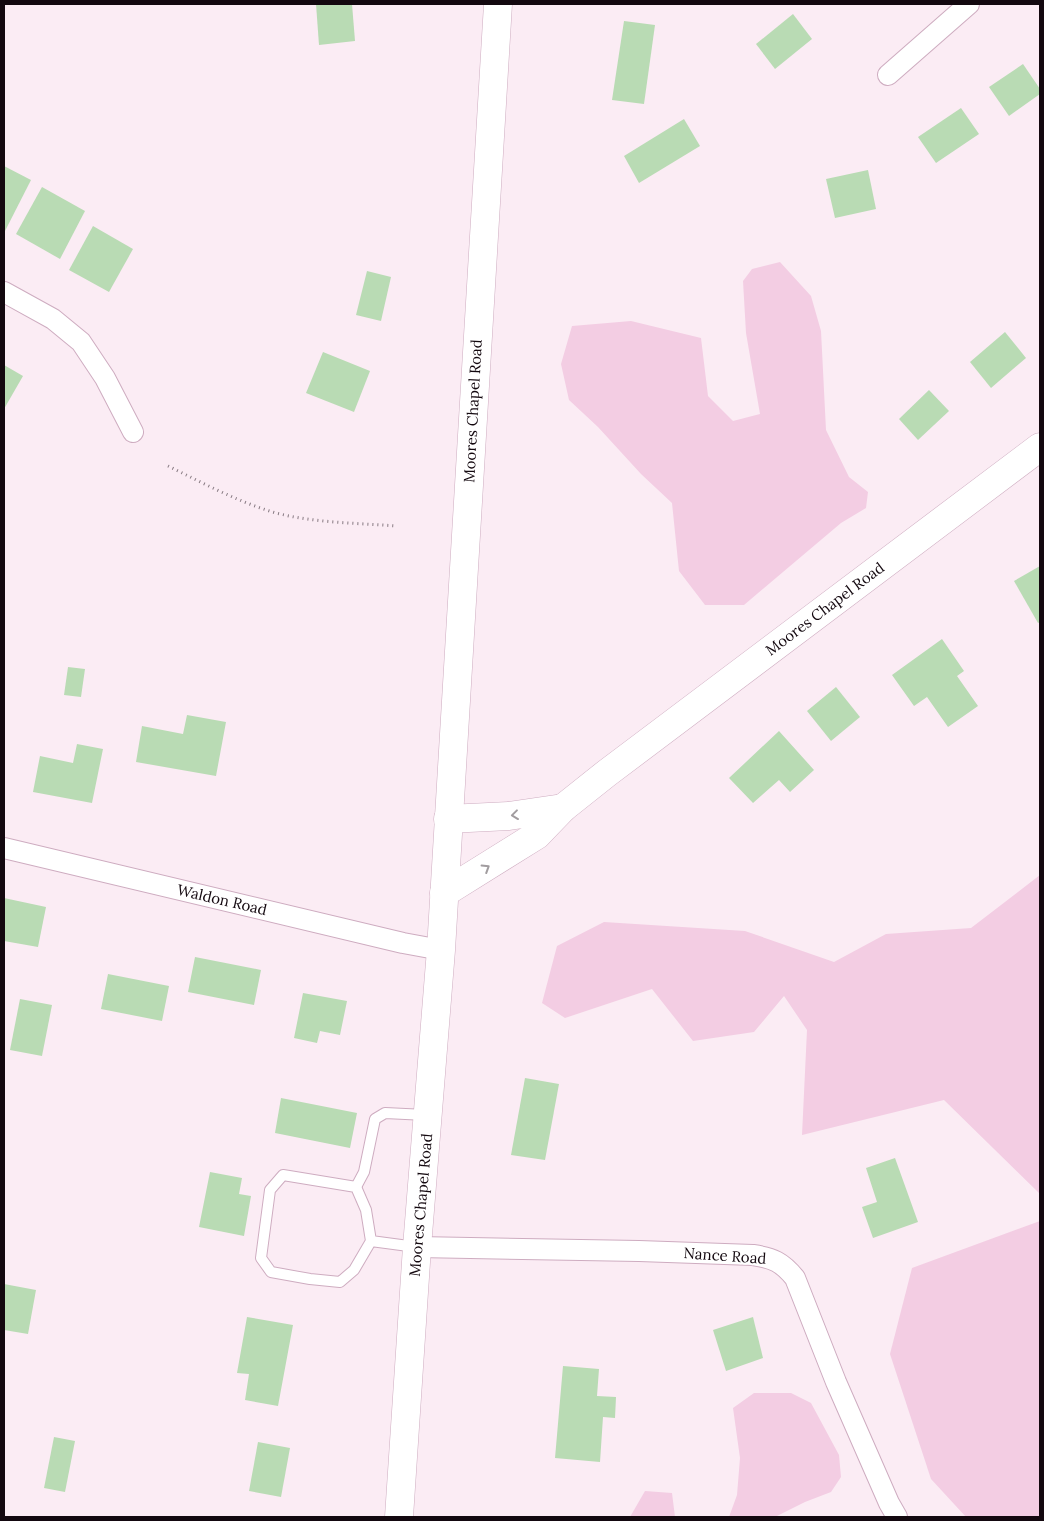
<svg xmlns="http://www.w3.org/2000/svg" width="1044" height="1521" font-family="Lora,serif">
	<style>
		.green { fill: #f3cde3 }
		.building { fill: #b9dbb4 }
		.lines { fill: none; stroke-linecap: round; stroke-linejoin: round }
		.lane-casing { stroke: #ceacc0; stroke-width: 12 }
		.street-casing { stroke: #ceacc0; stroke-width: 22 }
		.secondary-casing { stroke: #ceacc0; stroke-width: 29 }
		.path { stroke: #877a82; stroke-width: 3; stroke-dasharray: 1 4; stroke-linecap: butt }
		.lane { stroke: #fff; stroke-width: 10 }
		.street { stroke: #fff; stroke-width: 20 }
		.secondary { stroke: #fff; stroke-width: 28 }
		.oneway { stroke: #a19c9f }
		.labels { text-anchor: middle; stroke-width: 4; stroke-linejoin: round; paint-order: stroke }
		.street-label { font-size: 15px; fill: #13080f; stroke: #fff }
	</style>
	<rect width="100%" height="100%" fill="#fbecf4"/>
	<g class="green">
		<polygon points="780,262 811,296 821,331 826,430 849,477 868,492 866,508 841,523 744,605 705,605 679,571 672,503 641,474 598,427 569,400 561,364 572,326 631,321 701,338 708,396 733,421 760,414 746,333 743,281 752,269"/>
		<polygon points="1040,875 1040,1194 944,1100 802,1135 807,1030 784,996 754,1032 693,1041 652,989 565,1018 542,1003 557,946 604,922 745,931 834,962 886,934 971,928"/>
		<polygon points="1040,1221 1040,1517 966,1517 931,1479 890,1354 912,1268"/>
		<polygon points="754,1393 791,1393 811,1403 839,1455 841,1477 831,1492 805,1502 775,1517 729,1517 737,1495 740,1458 733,1408"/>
		<polygon points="645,1491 672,1493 675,1517 630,1517"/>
	</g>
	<g class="building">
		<polygon points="316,4 352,4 355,41 319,45"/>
		<polygon points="793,14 812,39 775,69 756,44"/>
		<polygon points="624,21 655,25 644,104 612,100"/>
		<polygon points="1023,64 1040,89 1040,94 1009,116 989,87"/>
		<polygon points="961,108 979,134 936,163 918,137"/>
		<polygon points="684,119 700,146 639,183 624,156"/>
		<polygon points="4,166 31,180 4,233"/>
		<polygon points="868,170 876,209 835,218 826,179"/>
		<polygon points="42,187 85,211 60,259 16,234"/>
		<polygon points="93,226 133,249 109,292 69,270"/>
		<polygon points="367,271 391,277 381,321 356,315"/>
		<polygon points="1005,332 1026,358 991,388 970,362"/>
		<polygon points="323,352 370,371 354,412 306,393"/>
		<polygon points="4,365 23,376 4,409"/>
		<polygon points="929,390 949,411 918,440 899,419"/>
		<polygon points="1040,566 1040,622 1038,623 1014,581"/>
		<polygon points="942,639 964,671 957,676 978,706 948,727 927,697 914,706 892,675"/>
		<polygon points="68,667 85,669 81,697 64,695"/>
		<polygon points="836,687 860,717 831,741 807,711"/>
		<polygon points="187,715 226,722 216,776 136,762 142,726 183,734"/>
		<polygon points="779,731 814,770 790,792 779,780 753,803 729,778"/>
		<polygon points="77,744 103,749 92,803 33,792 40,756 73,763"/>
		<polygon points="4,898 46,907 38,947 4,941"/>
		<polygon points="195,957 261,970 254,1005 188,992"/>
		<polygon points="108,974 169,986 162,1021 101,1009"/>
		<polygon points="303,993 347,1001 340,1035 320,1031 317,1043 294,1038"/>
		<polygon points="20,999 52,1005 42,1056 10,1050"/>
		<polygon points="525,1078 559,1084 545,1160 511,1155"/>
		<polygon points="281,1098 357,1113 350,1148 275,1133"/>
		<polygon points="895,1158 918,1222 873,1238 862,1207 877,1202 866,1168"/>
		<polygon points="210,1172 242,1178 239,1194 251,1196 244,1236 199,1227"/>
		<polygon points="4,1284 36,1290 28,1334 4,1330"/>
		<polygon points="247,1317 293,1325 278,1406 245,1400 249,1374 237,1373"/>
		<polygon points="753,1317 763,1358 726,1371 713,1330"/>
		<polygon points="563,1366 599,1369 597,1396 616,1397 615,1418 603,1417 600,1462 555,1458"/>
		<polygon points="54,1437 75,1441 65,1492 44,1488"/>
		<polygon points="258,1442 290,1448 281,1497 249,1491"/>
	</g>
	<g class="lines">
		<defs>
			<g id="lane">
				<polyline points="356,1187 364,1172 375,1119 385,1113 426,1115"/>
				<polyline points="371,1241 366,1210 356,1187 283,1175 270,1190 261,1258 271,1272 310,1279 340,1282 354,1270 371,1241 416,1247"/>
			</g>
			<g id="street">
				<polyline points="888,75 969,4"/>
				<polyline points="4,292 53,319 81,342 105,378 133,432"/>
				<polyline points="4,848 403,943 441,950"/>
				<path d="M417 1247 639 1251 753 1255C773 1258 782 1262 795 1278L836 1382 889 1503 897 1517"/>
			</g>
			<g id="secondary">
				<polyline points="448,819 509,816 563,808"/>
				<polyline points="444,893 537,835 563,808 607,773 1040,447"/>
				<polyline points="399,1517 417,1247 441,950 498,4"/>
			</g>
		</defs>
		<use href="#lane" class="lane-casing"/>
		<use href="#street" class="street-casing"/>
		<use href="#secondary" class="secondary-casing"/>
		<path class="path" d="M168 466C203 483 238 502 276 513 315 523 357 523 397 526"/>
		<use href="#lane" class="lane"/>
		<use href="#street" class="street"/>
		<use href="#secondary" class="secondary"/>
	</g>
	<defs><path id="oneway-chevron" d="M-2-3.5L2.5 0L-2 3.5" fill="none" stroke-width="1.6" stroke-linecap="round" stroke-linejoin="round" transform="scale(1.25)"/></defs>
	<g class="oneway">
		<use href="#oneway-chevron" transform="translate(515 815) rotate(173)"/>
		<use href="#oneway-chevron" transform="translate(486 868) rotate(-32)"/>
	</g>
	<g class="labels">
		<g class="street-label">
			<text transform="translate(473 411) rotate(-87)" y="5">Moores Chapel Road</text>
			<text transform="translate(825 609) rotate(-37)" y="5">Moores Chapel Road</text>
			<text transform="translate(222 900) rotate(13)" y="5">Waldon Road</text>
			<text transform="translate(421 1205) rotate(-85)" y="5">Moores Chapel Road</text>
			<text transform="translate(725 1256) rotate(4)" y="5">Nance Road</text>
		</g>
	</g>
	<rect width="1044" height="1521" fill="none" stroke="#13080f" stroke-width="10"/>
</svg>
